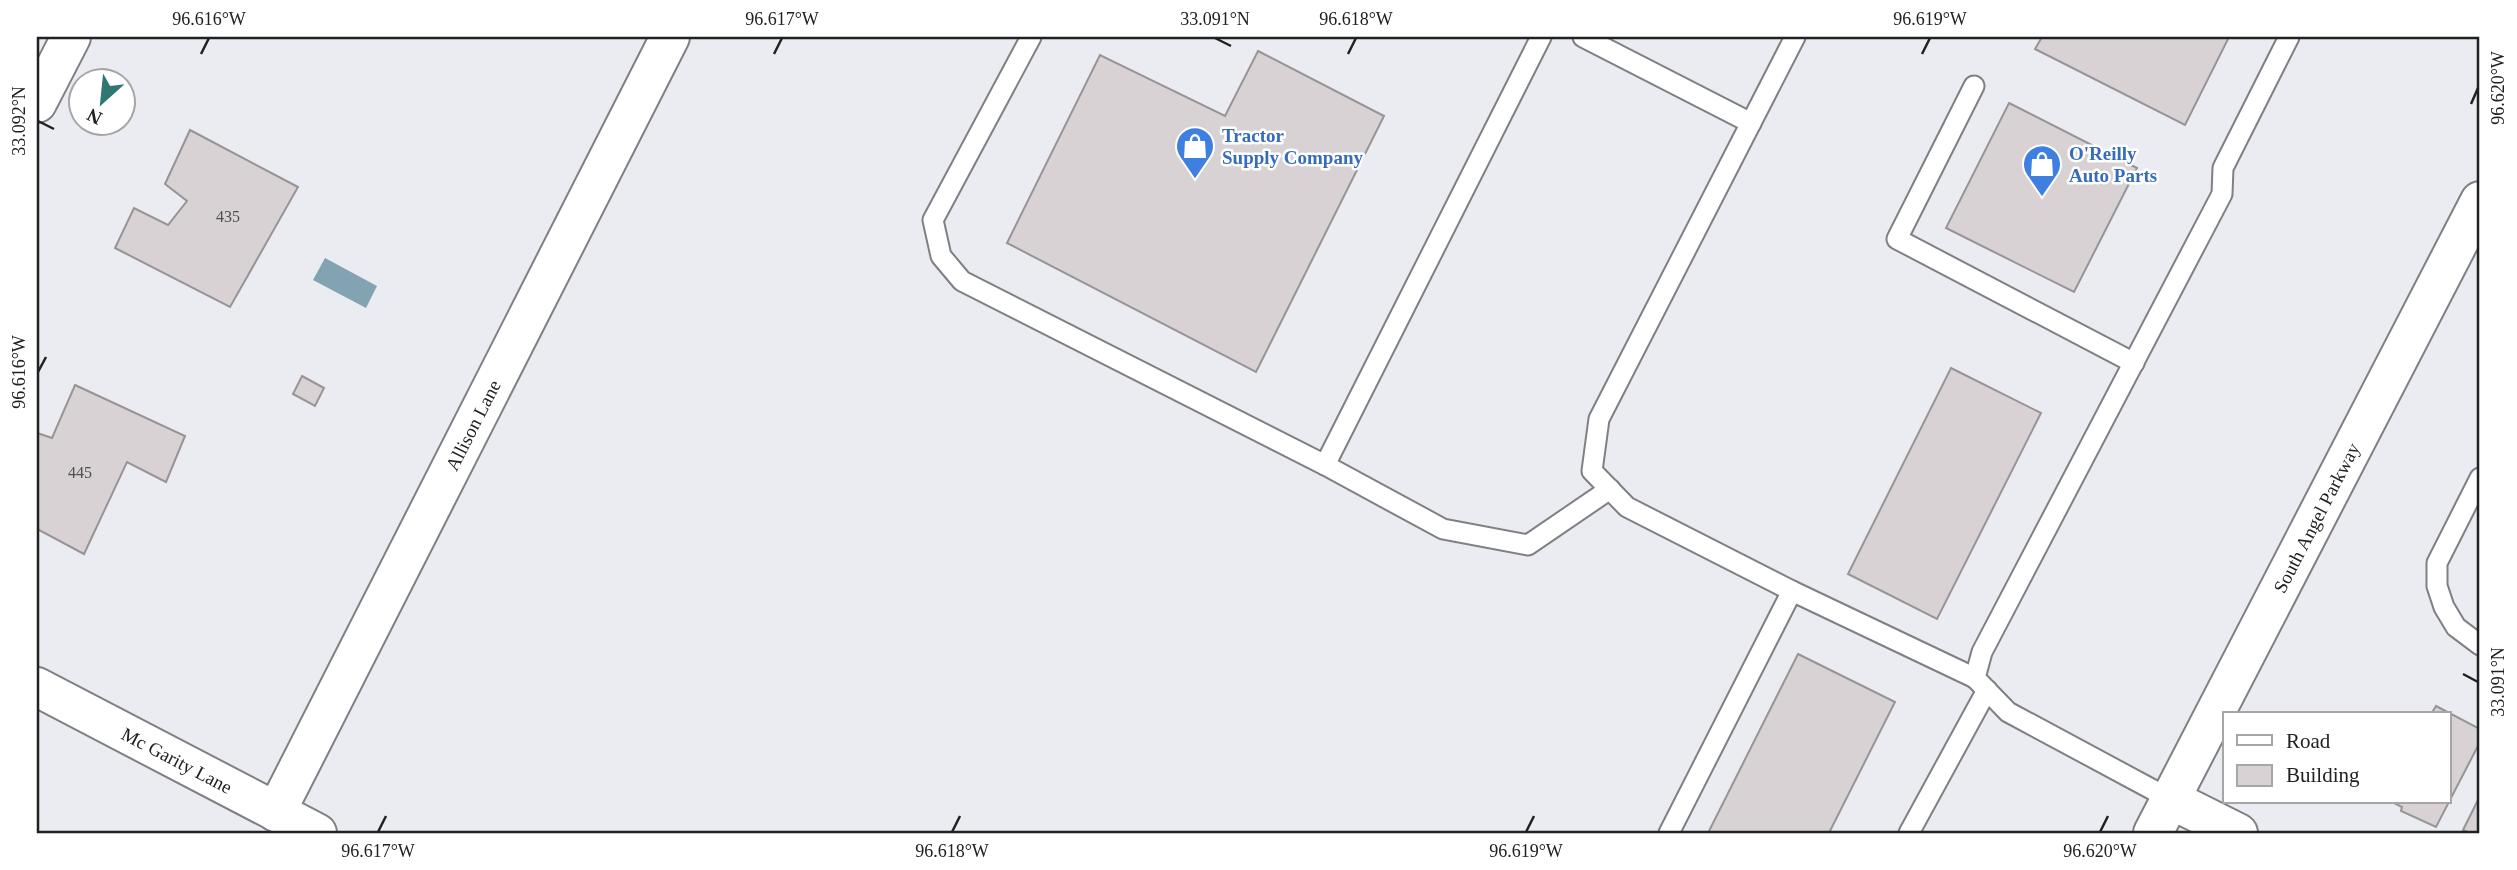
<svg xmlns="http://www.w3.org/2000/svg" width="2517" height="870" font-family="'Times New Roman',serif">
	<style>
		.water { fill: #82a4b2 }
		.building { fill: #d8d2d5; stroke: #989395; stroke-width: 2 }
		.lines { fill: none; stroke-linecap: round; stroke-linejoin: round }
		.lane-casing { stroke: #7f8084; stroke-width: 23 }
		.street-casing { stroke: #7f8084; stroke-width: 42 }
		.secondary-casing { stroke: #7f8084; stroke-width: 42 }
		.lane { stroke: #fff; stroke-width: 19 }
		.street { stroke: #fff; stroke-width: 38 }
		.secondary { stroke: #fff; stroke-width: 38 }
		.ticks { fill: none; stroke: #202122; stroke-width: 2.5 }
		.labels { text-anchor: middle; stroke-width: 5; stroke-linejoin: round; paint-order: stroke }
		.number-label { font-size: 16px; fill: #4e4d4f }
		.shop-label { font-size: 19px; font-weight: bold; fill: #366cbe; stroke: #fff; text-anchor: start }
		.street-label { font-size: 19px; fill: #202122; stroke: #fff }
		.neatline { fill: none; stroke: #202122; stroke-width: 2.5 }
		.ticks-label { font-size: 18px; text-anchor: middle; fill: #202122 }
	</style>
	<rect width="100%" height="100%" fill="#ebecf1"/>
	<polygon class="water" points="325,258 377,286 366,308 313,280"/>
	<g class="building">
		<polygon points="2042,37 2229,37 2185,125 2035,49"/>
		<polygon points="1258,51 1384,116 1256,372 1007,243 1100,55 1225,116"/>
		<polygon points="2009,103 2137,168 2074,292 1946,228"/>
		<polygon points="190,130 298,187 230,307 115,248 134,208 168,225 187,201 165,184"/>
		<polygon points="1951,368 2041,413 1937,619 1848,574"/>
		<polygon points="302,376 324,388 315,406 293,394"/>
		<polygon points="75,385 185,436 166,482 127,462 84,554 37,529 37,433 52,438"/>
		<polygon points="1798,654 1895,702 1829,833 1708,833"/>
		<polygon points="2436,706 2480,729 2480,742 2436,827 2401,811 2402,807 2392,802 2449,802 2449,714 2431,714"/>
		<polygon points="2480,796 2480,833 2470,833 2463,830"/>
	</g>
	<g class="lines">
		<defs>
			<g id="lane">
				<polyline points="1031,37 933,220 941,256 962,281 1325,465 1443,529 1528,545 1610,489"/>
				<polyline points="1583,37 1751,123"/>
				<polyline points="1795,37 1599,419 1592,471 1627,507 1792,591 1975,678"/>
				<polyline points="1974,86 1897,239 2134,363"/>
				<polyline points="1325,465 1541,37"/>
				<polyline points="2480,478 2437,563 2437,586 2444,607 2456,627 2480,645"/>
				<polyline points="2170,799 2008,712 1975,678 1982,652 2222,194 2223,168 2289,37"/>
				<polyline points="1669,833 1792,591"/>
				<polyline points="1909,833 1987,690"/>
			</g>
			<g id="street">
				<polyline points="37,103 71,37"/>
				<path id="s1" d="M37 687 317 833"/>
				<path id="s2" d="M276 812 670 37"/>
			</g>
			<g id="secondary">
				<polyline points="2170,799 2238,833"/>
				<path id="s3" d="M2153 833 2480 201"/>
			</g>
		</defs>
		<use href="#lane" class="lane-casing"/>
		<use href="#street" class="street-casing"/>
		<use href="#secondary" class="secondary-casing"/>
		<use href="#lane" class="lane"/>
		<use href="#street" class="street"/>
		<use href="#secondary" class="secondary"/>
	</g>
	<path class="ticks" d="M1215 38 1231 46M201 54 209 38M774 54 782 38M1348 54 1356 38M1922 54 1930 38M2471 104 2478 88M38 121 54 129M38 372 46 357M2463 674 2478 682M378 832 386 816M952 832 960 816M1526 832 1534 816M2100 832 2108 816"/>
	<defs>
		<symbol id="shop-pin" viewBox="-11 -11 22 30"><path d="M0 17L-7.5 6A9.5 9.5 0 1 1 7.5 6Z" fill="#3f7fe0" stroke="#fff"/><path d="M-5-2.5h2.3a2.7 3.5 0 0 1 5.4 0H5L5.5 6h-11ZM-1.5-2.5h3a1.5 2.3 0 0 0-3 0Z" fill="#fff"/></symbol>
	</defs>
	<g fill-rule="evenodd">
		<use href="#shop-pin" x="1173" y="124" width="44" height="60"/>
		<use href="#shop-pin" x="2020" y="142" width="44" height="60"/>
	</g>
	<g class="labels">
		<g class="number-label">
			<text x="228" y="222">435</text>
			<text x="80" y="478">445</text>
		</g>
		<g class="shop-label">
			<text x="1222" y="142">Tractor<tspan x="1222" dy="22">Supply Company</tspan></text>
			<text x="2069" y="160">O'Reilly<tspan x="2069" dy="22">Auto Parts</tspan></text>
		</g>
		<g class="street-label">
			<text dy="7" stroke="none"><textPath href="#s2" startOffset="434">Allison Lane</textPath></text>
			<text dy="7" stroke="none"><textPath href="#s3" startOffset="355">South Angel Parkway</textPath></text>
			<text dy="7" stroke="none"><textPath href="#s1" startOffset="158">Mc Garity Lane</textPath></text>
		</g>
	</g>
	<rect width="2517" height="870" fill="none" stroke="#ffffff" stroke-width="77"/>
	<rect x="2223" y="712" width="228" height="91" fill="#ffffff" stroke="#a6a6a7" stroke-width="2"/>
	<rect x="2237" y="735" width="35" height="10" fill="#ffffff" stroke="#a6a6a7" stroke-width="2"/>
	<text x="2286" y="748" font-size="21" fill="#202122">Road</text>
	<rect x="2237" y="765" width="35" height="21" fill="#d8d2d5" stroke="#a6a6a7" stroke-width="2"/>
	<text x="2286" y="782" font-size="21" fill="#202122">Building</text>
	<g transform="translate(102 102) rotate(207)"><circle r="33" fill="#ffffff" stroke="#a6a6a7" stroke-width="2"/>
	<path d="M0-5L12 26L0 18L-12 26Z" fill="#2e7773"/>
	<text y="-10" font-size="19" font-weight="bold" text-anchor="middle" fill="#202122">N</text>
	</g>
	<rect x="38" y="38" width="2440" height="794" class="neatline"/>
	<g class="ticks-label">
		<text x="209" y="25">96.616°W</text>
		<text x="782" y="25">96.617°W</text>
		<text x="1215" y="25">33.091°N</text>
		<text x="1356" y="25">96.618°W</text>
		<text x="1930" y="25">96.619°W</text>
		<text transform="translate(2498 88) rotate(-90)" y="6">96.620°W</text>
		<text transform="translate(19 121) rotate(-90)" y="6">33.092°N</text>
		<text transform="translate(19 372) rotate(-90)" y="6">96.616°W</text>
		<text transform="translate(2498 682) rotate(-90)" y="6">33.091°N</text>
		<text x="378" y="857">96.617°W</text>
		<text x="952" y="857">96.618°W</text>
		<text x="1526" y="857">96.619°W</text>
		<text x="2100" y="857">96.620°W</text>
	</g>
</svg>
